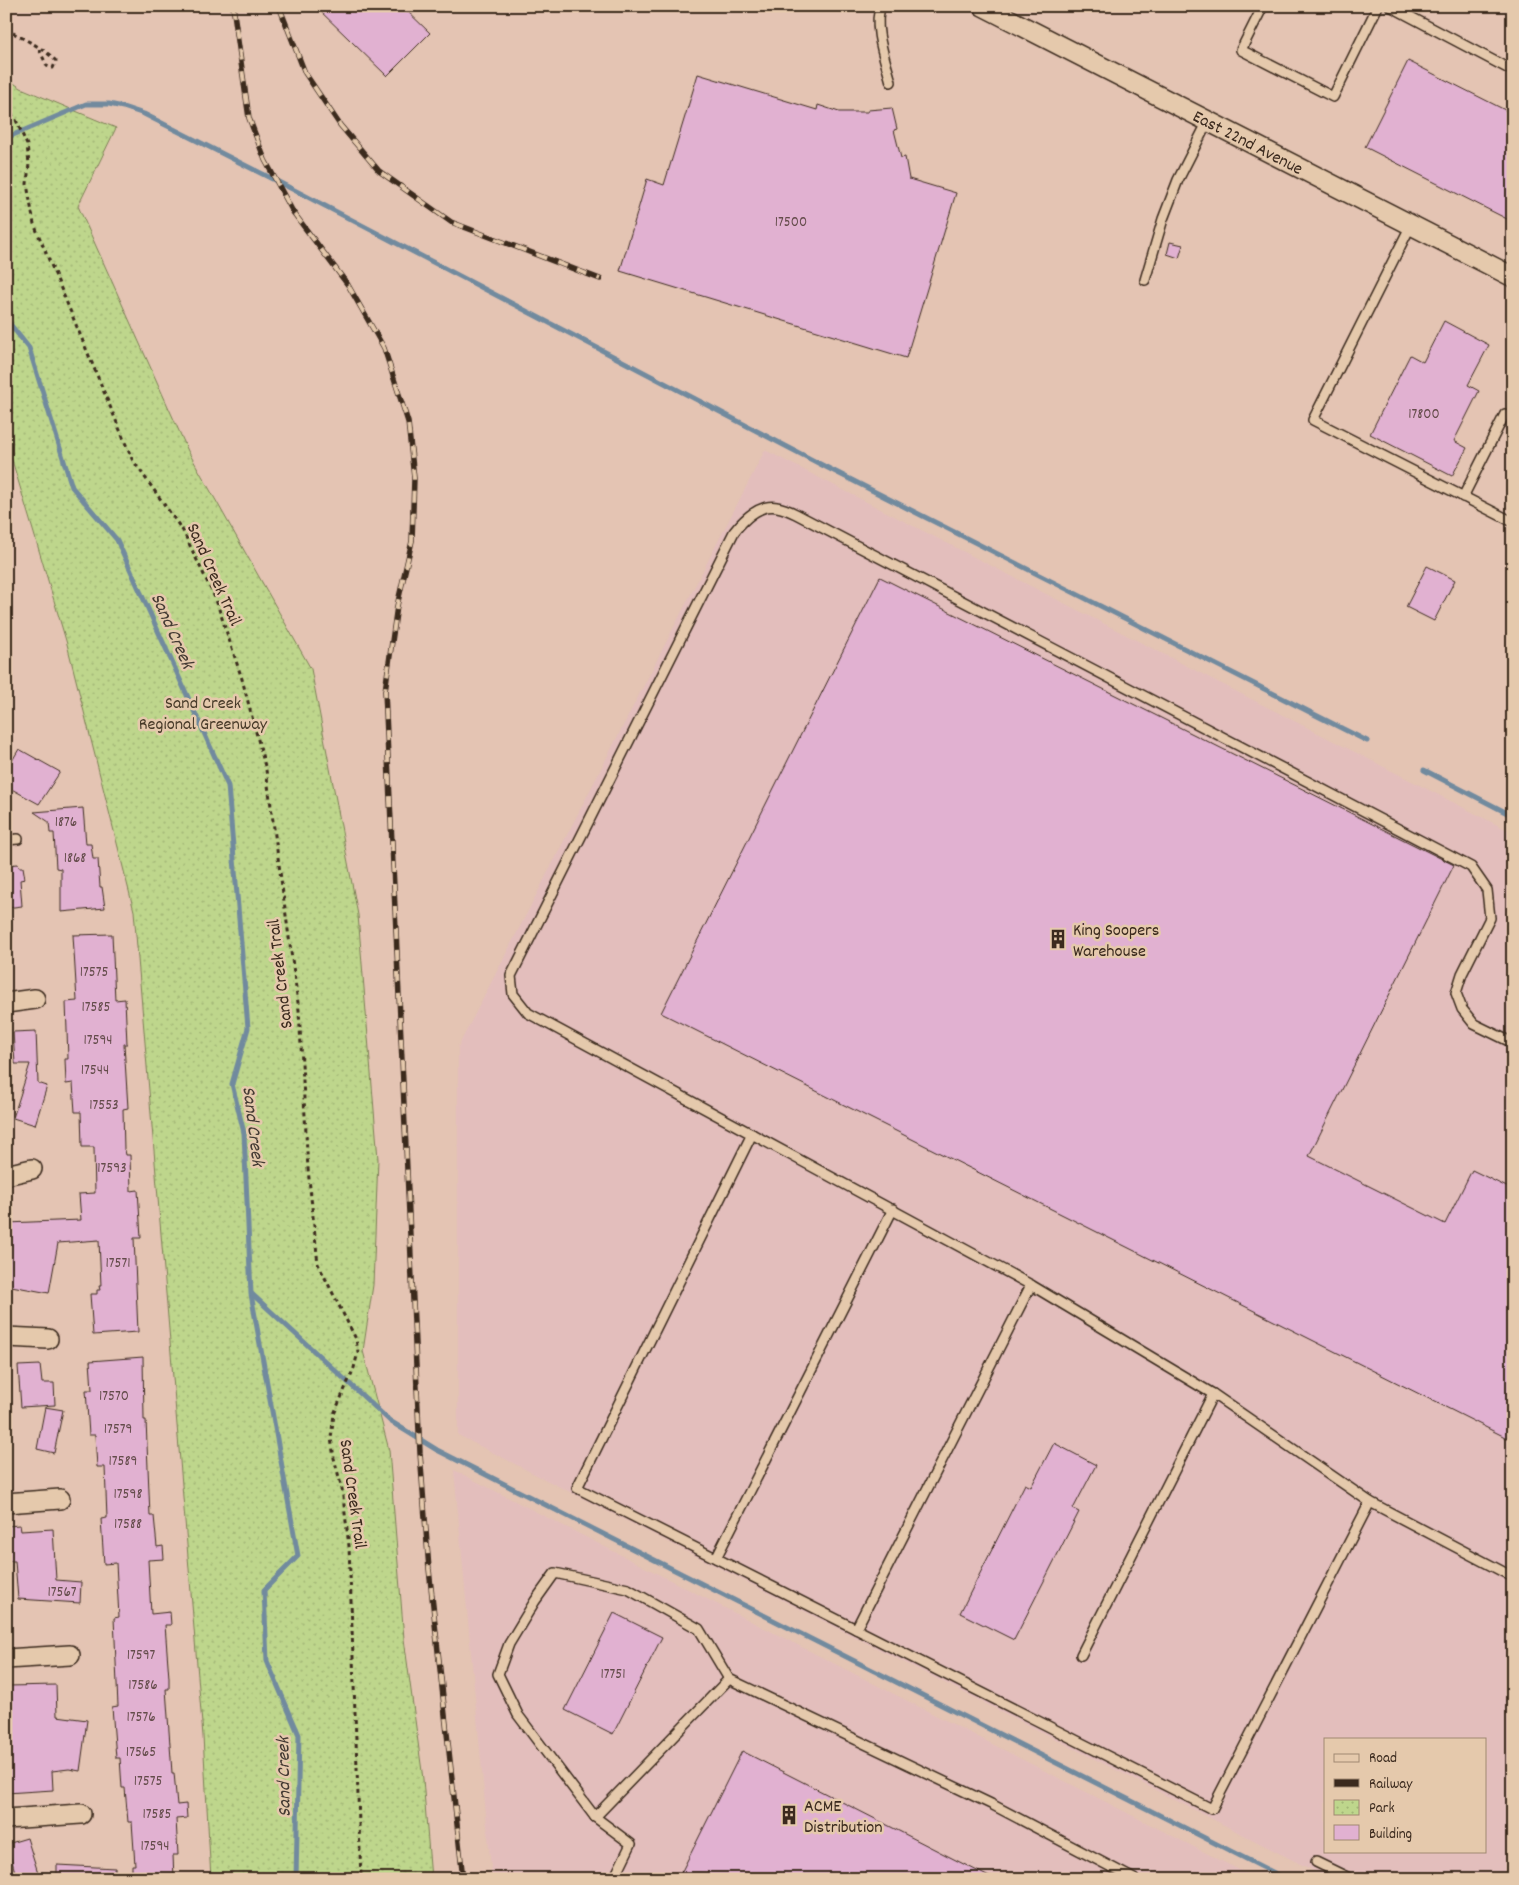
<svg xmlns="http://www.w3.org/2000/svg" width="1519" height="1885" font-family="Dekko,sans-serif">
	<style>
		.built { fill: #e3bebc; fill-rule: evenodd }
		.park { fill: url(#park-dots); stroke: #7c8055 }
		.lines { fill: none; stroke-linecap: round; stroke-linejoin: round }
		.stream { stroke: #718a9e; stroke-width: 5 }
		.building { fill: #e1b1d1; stroke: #3b2a1e }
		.service-casing { stroke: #3b2a1e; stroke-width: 12 }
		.minor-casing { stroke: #3b2a1e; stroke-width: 22 }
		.path { stroke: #3b2a1e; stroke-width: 3; stroke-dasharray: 4 4; stroke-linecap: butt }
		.service { stroke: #e5c9ac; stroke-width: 9 }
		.minor { stroke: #e5c9ac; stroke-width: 19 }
		.rail-casing { stroke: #3b2a1e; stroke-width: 5.5 }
		.rail { stroke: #e5c9ac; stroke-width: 4; stroke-dasharray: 11; stroke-linecap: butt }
		.labels { text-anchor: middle; stroke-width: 5; stroke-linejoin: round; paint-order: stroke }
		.number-label { font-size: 15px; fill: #644c4b }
		.street-label { font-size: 18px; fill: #3b2a1e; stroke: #e5c9ac }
		.park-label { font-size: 18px; fill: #483b29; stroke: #e5c9ac }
		.poi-label { font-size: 18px; fill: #3b2a1e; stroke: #e5c9ac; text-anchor: start }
		.water-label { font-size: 19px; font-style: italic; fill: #443a33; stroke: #e5c9ac }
	</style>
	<defs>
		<pattern id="park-dots" width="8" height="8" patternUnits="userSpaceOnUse" patternTransform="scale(1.25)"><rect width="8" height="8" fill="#bed68c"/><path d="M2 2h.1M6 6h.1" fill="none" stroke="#a4b878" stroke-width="1.8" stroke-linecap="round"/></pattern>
	</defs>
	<rect width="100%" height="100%" fill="#e4c4b3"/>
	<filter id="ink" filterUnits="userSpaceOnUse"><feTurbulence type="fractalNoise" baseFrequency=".02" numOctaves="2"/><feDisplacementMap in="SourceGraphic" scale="10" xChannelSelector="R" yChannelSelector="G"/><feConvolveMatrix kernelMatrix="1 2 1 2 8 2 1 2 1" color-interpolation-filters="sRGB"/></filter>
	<g filter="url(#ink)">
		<g class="built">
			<path d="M765 450 1513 833V1879H1330L458 1435V1047ZM1325 1739H1485V1851H1325Z"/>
			<polygon points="454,1470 1257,1879 492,1879"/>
		</g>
		<polygon class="park" points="6,78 21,88 116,128 78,206 188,451 311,669 358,915 378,1159 373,1285 363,1351 389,1450 404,1639 423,1779 431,1879 211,1879 203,1736 134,911 67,644 6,440"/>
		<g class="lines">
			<g class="stream">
				<polyline points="6,138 86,104 109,104 123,107 144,114 304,195 822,465 1367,741"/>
				<polyline points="6,319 29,348 72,487 117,540 228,786 248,1028 232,1084 244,1133 251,1294 298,1556 264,1590 267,1661 299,1735 296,1879"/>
				<polyline points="1424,770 1513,816"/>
				<polyline points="252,1294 390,1421 437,1450 1286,1879"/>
			</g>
		</g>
		<g class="building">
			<polygon points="315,6 402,6 430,33 387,76"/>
			<polygon points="1408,61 1513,114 1513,222 1365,147"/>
			<polygon points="698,74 817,110 818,105 839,112 868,112 868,110 892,108 897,129 894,130 901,158 905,157 909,179 956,193 906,358 620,271 647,179 664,185"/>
			<polygon points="1170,242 1183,245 1179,258 1167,254"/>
			<polygon points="1444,321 1489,345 1468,385 1479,391 1454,441 1467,448 1452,476 1370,434 1410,355 1423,362"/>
			<polygon points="1427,566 1455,580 1434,621 1406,607"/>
			<polygon points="880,577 1454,865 1309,1156 1445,1224 1472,1170 1513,1190 1513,1441 661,1013"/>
			<polygon points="19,749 60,772 39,804 6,786 6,771"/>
			<polygon points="83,808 86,844 91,844 93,859 98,859 100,887 102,887 105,908 61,912 61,869 56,868 54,833 50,833 49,822 34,812"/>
			<polygon points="18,864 19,867 23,867 25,879 20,880 22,906 6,908 6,865"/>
			<polygon points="112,934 115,1000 125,999 127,1044 124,1044 128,1108 123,1109 124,1150 125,1150 126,1155 130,1155 131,1191 138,1190 141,1238 134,1238 138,1332 93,1335 90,1294 97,1294 97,1290 100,1290 99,1286 101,1286 99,1240 58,1243 49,1293 6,1285 6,1262 9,1262 7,1223 81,1220 79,1194 95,1193 94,1147 82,1147 81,1112 75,1112 73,1083 66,1084 65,1059 68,1059 66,1002 77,1001 73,935"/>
			<polygon points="36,1031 38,1083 47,1086 35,1125 13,1118 30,1064 15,1064 13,1032"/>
			<polygon points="143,1357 144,1420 146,1420 150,1516 154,1516 157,1547 163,1546 164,1559 148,1560 151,1614 170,1612 171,1625 165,1625 169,1678 169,1689 166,1689 172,1773 174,1773 177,1805 186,1804 187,1818 176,1819 178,1855 173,1855 174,1879 132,1879 132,1865 135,1865 132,1822 128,1822 125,1788 122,1788 120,1758 116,1758 112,1707 118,1706 114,1618 119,1617 116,1563 104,1564 101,1519 107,1518 105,1467 97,1467 95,1435 89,1435 86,1390 92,1390 90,1361"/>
			<polygon points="40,1365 42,1383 54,1383 55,1405 21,1407 18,1366"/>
			<polygon points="45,1407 63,1410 54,1453 37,1449"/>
			<polygon points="1054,1443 1096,1465 1073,1509 1079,1512 1014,1640 960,1613 1025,1484 1031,1487"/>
			<polygon points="20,1525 21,1531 53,1529 56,1580 81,1582 80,1603 18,1599 15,1561 6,1561 6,1526"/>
			<polygon points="614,1613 662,1637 613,1734 565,1710"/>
			<polygon points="56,1685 57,1716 87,1720 80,1771 69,1769 52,1771 53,1790 6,1793 6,1711 10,1711 8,1686"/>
			<polygon points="742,1751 993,1879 678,1879"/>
			<polygon points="27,1838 40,1879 17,1879 7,1844"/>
			<polygon points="57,1865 115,1868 115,1879 57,1879"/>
		</g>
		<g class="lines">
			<defs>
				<g id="service">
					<path d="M881 6C872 25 886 62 891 82"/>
					<polyline points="1263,6 1241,50 1333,97 1378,6"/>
					<polyline points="1390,6 1513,71"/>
					<polyline points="1411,225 1313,420 1513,522"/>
					<polyline points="1145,280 1163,219 1178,180 1208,121"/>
					<polyline points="1463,497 1505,414"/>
					<polyline points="6,840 18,839"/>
					<path d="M1513 1043 1474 1024 1462 1009 1456 993 1462 974 1490 918 1487 890 1471 867 796 514C790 511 784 508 777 507 759 504 744 519 734 532L511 976 513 994 528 1013 1031 1285 1213 1394 1370 1502 1513 1577"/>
					<polyline points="752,1134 577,1488 1212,1809 1370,1502"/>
					<polyline points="716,1558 893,1209"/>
					<polyline points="856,1629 1031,1285"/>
					<polyline points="1081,1655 1213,1394"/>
					<polyline points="595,1817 518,1715 498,1674 509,1644 535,1601 555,1573 628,1589 699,1629 729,1679"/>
					<polyline points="1316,1862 1351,1879"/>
					<polyline points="614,1879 631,1844 595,1817 729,1679 991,1804 1134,1879"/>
				</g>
				<g id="minor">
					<path id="s1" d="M983 6 1513 277"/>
					<polyline points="6,1003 35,999"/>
					<polyline points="6,1175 32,1169"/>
					<polyline points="6,1337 48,1339"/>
					<polyline points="6,1503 60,1499"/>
					<polyline points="6,1659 70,1655"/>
					<polyline points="6,1819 81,1814"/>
				</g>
			</defs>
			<use href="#service" class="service-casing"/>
			<use href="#minor" class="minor-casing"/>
			<g class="path">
				<path d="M6 29C23 39 43 47 56 61L53 68 47 66 38 47"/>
				<polyline points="6,107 16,120 27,145 29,164 27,184 34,224 132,459 183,531 216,600 242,679 266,770 299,1010 308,1169 318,1264 356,1339 358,1352 354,1368 334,1414 331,1438 334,1458 342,1489 349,1546 361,1879"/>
			</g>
			<use href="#service" class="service"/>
			<use href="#minor" class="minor"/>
			<defs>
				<g id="rail">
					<polyline points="233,6 249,118 265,160 293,212 348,285 384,348 408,422 414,478 412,541 397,606 385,691 420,1453 429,1569 463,1879"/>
					<polyline points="279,6 305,73 340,125 379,171 451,222 600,279"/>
				</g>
			</defs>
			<use href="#rail" class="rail-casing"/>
			<use href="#rail" class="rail"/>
		</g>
	</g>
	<defs>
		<symbol id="building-bare" viewBox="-9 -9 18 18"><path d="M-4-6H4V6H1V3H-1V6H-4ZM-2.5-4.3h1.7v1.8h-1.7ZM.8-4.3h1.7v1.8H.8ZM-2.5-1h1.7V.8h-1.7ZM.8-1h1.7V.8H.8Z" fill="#3b2a1e" stroke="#e5c9ac" stroke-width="2.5" paint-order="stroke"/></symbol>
	</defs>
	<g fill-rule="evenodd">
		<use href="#building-bare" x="1044" y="925" width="28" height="28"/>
		<use href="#building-bare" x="775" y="1801" width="28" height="28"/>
	</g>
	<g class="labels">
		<g class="number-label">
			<text x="791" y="226">17500</text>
			<text x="1424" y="418">17800</text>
			<text x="66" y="826">1876</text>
			<text x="75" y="862">1868</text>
			<text x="94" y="976">17575</text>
			<text x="96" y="1011">17585</text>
			<text x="98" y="1044">17594</text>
			<text x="95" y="1074">17544</text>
			<text x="104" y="1109">17553</text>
			<text x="112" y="1172">17593</text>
			<text x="118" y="1267">17571</text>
			<text x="114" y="1400">17570</text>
			<text x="118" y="1433">17579</text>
			<text x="123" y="1465">17589</text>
			<text x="128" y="1498">17598</text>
			<text x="128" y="1528">17588</text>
			<text x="62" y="1596">17567</text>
			<text x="141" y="1659">17597</text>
			<text x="613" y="1678">17751</text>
			<text x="143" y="1689">17586</text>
			<text x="141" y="1721">17576</text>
			<text x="141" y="1756">17565</text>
			<text x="148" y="1785">17575</text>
			<text x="157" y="1818">17585</text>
			<text x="155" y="1850">17594</text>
		</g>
		<g class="street-label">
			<text dy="6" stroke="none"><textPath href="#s1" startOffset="298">East 22nd Avenue</textPath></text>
			<text transform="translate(215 574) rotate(66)" y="6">Sand Creek Trail</text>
			<text transform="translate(279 974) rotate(-97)" y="6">Sand Creek Trail</text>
			<text transform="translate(354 1494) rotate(82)" y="6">Sand Creek Trail</text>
		</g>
		<g class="park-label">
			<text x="203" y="708">Sand Creek<tspan x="203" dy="21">Regional Greenway</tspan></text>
		</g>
		<g class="poi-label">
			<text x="1073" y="935">King Soopers<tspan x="1073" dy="21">Warehouse</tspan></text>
			<text x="804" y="1811">ACME<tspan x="804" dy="21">Distribution</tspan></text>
		</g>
		<g class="water-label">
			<text transform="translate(174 630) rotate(66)" y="7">Sand Creek</text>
			<text transform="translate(255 1126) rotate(83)" y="7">Sand Creek</text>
			<text transform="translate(282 1777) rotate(-91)" y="7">Sand Creek</text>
		</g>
	</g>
	<rect width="1519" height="1885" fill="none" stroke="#e5c9ac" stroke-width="25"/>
	<rect x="12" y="12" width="1494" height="1860" fill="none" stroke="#3b2a1e" stroke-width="2" filter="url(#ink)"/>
	<rect x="1324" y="1738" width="162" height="115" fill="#e5c9ac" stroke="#a18973"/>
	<rect x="1334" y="1754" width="25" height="8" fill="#e5c9ac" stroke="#a18973"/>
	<text x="1369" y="1762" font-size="15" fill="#3b2a1e">Road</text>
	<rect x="1334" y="1779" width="25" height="8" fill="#3b2a1e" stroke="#a18973"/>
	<text x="1369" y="1788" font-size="15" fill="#3b2a1e">Railway</text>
	<rect x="1334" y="1800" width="25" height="15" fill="url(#park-dots)" stroke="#a18973"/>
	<text x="1369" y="1812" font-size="15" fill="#3b2a1e">Park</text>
	<rect x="1334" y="1825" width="25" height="15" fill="#e1b1d1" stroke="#a18973"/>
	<text x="1369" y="1838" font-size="15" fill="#3b2a1e">Building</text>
</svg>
